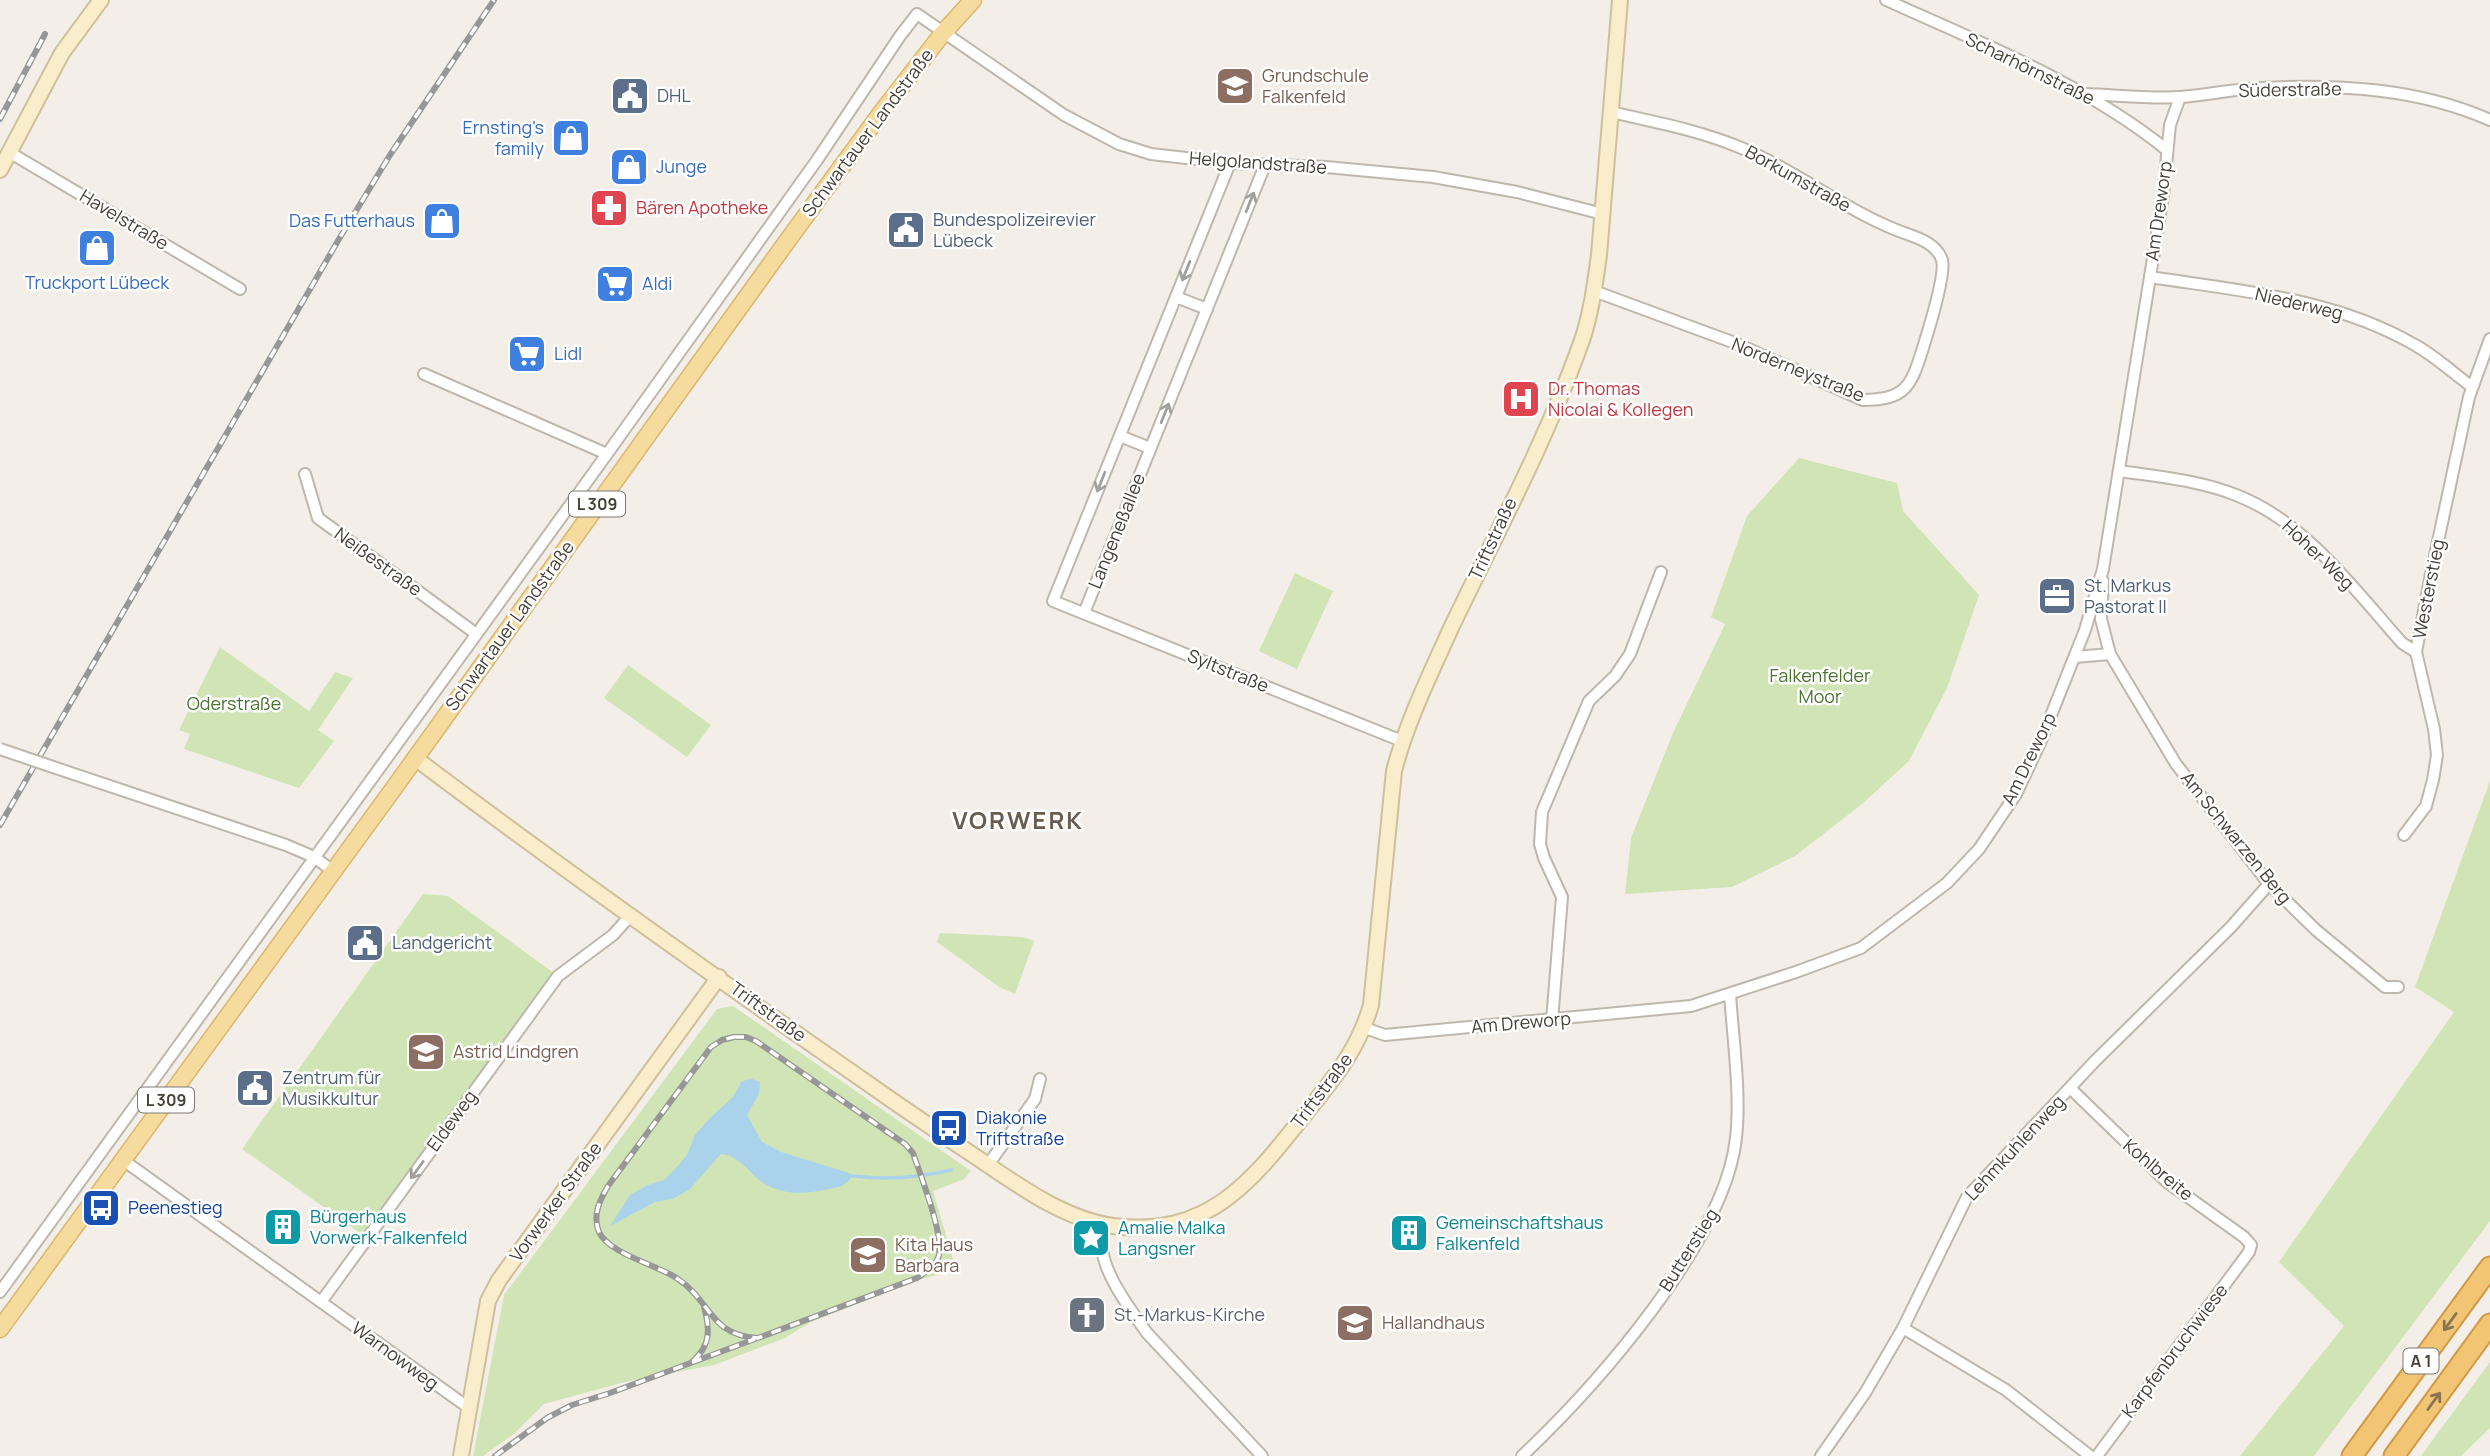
<svg xmlns="http://www.w3.org/2000/svg" width="2490" height="1456" font-family="Manrope,sans-serif">
	<style>
		.green { fill: #d0e4b5 }
		.water { fill: #aad2ea }
		.lines { fill: none; stroke-linecap: round; stroke-linejoin: round }
		.stream { stroke: #aad2ea; stroke-width: 3.5 }
		.street-casing { stroke: #beb7ac; stroke-width: 14 }
		.secondary-casing { stroke: #cfc09c; stroke-width: 18 }
		.primary-casing { stroke: #dab76f; stroke-width: 19 }
		.highway-casing { stroke: #d19945; stroke-width: 23 }
		.street { stroke: #fff; stroke-width: 10 }
		.secondary { stroke: #faedcb; stroke-width: 14 }
		.primary { stroke: #f6db9e; stroke-width: 16 }
		.highway { stroke: #f2c574; stroke-width: 19 }
		.rail-casing { stroke: #979797; stroke-width: 6 }
		.rail { stroke: #fff; stroke-width: 3.5; stroke-dasharray: 10; stroke-linecap: butt }
		.street-bridge-casing { stroke: #beb7ac; stroke-width: 14; stroke-linecap: butt }
		.street-bridge { stroke: #fff; stroke-width: 10 }
		.oneway { stroke: #a2a09c }
		.oneway2 { stroke: #8b7550 }
		.labels { text-anchor: middle; stroke-width: 5; stroke-linejoin: round; paint-order: stroke }
		.shield { fill: #fff; stroke: #7e7974; stroke-width: 2 }
		.shield-label { font-size: 16px; font-weight: bold; fill: #464038 }
		.street-label { font-size: 18px; fill: #464038; stroke: #fff }
		.education-label { font-size: 18px; fill: #785e54; stroke: #fff; text-anchor: start }
		.service-label { font-size: 18px; fill: #4e5e75; stroke: #fff; text-anchor: start }
		.shop-label { font-size: 18px; fill: #366cbe; stroke: #fff; text-anchor: start }
		.health-label { font-size: 18px; fill: #be3a42; stroke: #fff; text-anchor: start }
		.park-label { font-size: 18px; fill: #4b732f; stroke: #fff }
		.transit-label { font-size: 18px; fill: #164399; stroke: #fff; text-anchor: start }
		.culture-label { font-size: 18px; fill: #0d838f; stroke: #fff; text-anchor: start }
		.worship-label { font-size: 18px; fill: #5b616d; stroke: #fff; text-anchor: start }
		.district-label { font-size: 24px; font-weight: bold; letter-spacing: 2px; fill: #685d50; stroke: #fff }
	</style>
	<rect width="100%" height="100%" fill="#f3efe8"/>
	<g class="green">
		<polygon points="1799,458 1897,483 1903,511 1979,595 1947,688 1909,761 1862,804 1795,856 1732,887 1625,894 1631,838 1673,733 1725,624 1711,617 1747,516"/>
		<polygon points="1295,573 1333,591 1297,669 1259,651"/>
		<polygon points="220,647 309,711 335,672 353,678 318,730 334,741 299,788 184,749 190,734 179,730"/>
		<polygon points="628,665 711,725 687,757 604,698"/>
		<polygon points="2490,781 2490,1221 2314,1456 2240,1456 2344,1326 2279,1262 2454,1012 2415,987"/>
		<polygon points="423,894 448,896 558,976 367,1238 242,1149"/>
		<polygon points="940,933 1023,937 1034,941 1015,994 999,987 937,942"/>
		<polygon points="733,1006 971,1171 964,1179 933,1191 956,1269 916,1281 811,1322 785,1338 714,1365 625,1382 544,1404 514,1434 483,1456 473,1456 504,1295 717,1009"/>
		<polygon points="2490,1362 2490,1428 2461,1456 2421,1456"/>
	</g>
	<path class="water" d="M752 1079 760 1082 759 1094 747 1115 762 1142 781 1152 849 1173 852 1176C846 1187 836 1188 824 1190 803 1194 784 1195 765 1184 748 1174 742 1156 721 1154L689 1190 672 1199 655 1202 610 1226 630 1195 648 1185 664 1180 676 1168 687 1155 695 1135 710 1118 733 1097 742 1081Z"/>
	<g class="lines">
		<path class="stream" d="M852 1176C890 1180 914 1178 951 1170"/>
		<defs>
			<g id="street">
				<path d="M1886 0C1983 44 2084 83 2167 150"/>
				<path d="M2085 94C2117 95 2149 99 2181 97 2207 95 2234 89 2260 88 2338 84 2418 88 2490 120"/>
				<polyline points="9,152 240,289"/>
				<polyline points="1230,163 1053,601 1402,741"/>
				<path d="M2150 277C2241 291 2334 298 2415 345 2435 356 2453 373 2471 386"/>
				<path d="M1594 291 1735 343 1863 400C1906 400 1911 386 1923 348 1928 332 1946 274 1942 260 1936 242 1915 237 1899 231 1843 209 1795 170 1739 147 1698 130 1654 122 1611 112"/>
				<polyline points="1176,297 1207,309"/>
				<polyline points="424,374 607,454"/>
				<polyline points="1120,436 1150,448"/>
				<path d="M2120 471C2159 477 2199 480 2236 495 2306 522 2353 588 2402 643L2416 652"/>
				<polyline points="305,474 318,518 475,633"/>
				<polyline points="2103,581 2101,619 2110,654 2176,764 2269,884 2316,930 2385,987 2398,987"/>
				<polyline points="1084,613 1265,165"/>
				<polyline points="2075,657 2110,654"/>
				<polyline points="53,767 286,845 314,857 333,871"/>
				<polyline points="2404,835 2426,806 2433,780 2437,755 2434,729 2416,652 2431,574 2469,397 2490,339"/>
				<polyline points="1552,1021 1562,897 1544,858 1540,844 1542,812 1589,701 1615,676 1630,654 1661,572"/>
				<polyline points="1365,1028 1385,1035 1691,1006 1796,972 1861,948 1947,883 1979,849 2016,794 2040,743 2085,630 2103,569 2163,196 2170,125 2180,97"/>
				<polyline points="2070,1088 2167,1182 2244,1237 2251,1245 2249,1252 2097,1456"/>
				<polyline points="123,1160 469,1408"/>
				<polyline points="988,1165 1035,1099 1040,1079"/>
				<path d="M1104 1224C1103 1231 1101 1239 1102 1246 1103 1274 1131 1310 1147 1333L1262 1456"/>
				<polyline points="0,1292 607,454 817,160 900,36 917,14 1064,115 1119,144 1151,154 1230,163 1326,167 1433,177 1517,192 1603,214"/>
				<polyline points="321,1302 558,976 613,935 631,915"/>
				<polyline points="1903,1328 2006,1390 2090,1456"/>
				<path d="M1522 1456C1596 1386 1725 1241 1736 1138 1741 1094 1733 1039 1730 994"/>
				<polyline points="1821,1456 1865,1393 1903,1328 1967,1197 2095,1061 2231,927 2269,884"/>
			</g>
			<g id="secondary">
				<polyline points="0,170 62,53 101,0"/>
				<path d="M415 758C565 871 719 980 873 1087 908 1112 943 1135 979 1159 1019 1186 1064 1219 1113 1226 1209 1238 1252 1181 1306 1113 1334 1078 1358 1050 1371 1005L1394 771C1407 721 1430 675 1451 628 1496 534 1546 441 1581 343 1591 315 1595 284 1599 255L1620 0"/>
				<polyline points="461,1456 488,1301 499,1280 719,977"/>
			</g>
			<polyline id="primary" points="0,1329 394,788 788,240 881,113 943,33 973,0"/>
			<g id="highway">
				<polyline points="2352,1456 2490,1267"/>
				<polyline points="2394,1456 2490,1324"/>
			</g>
		</defs>
		<use href="#street" class="street-casing"/>
		<use href="#secondary" class="secondary-casing"/>
		<use href="#primary" class="primary-casing"/>
		<use href="#highway" class="highway-casing"/>
		<use href="#street" class="street"/>
		<use href="#secondary" class="secondary"/>
		<use href="#primary" class="primary"/>
		<use href="#highway" class="highway"/>
		<defs>
			<g id="rail">
				<polyline points="0,119 45,34"/>
				<polyline points="0,825 339,239 390,155 494,0"/>
				<path d="M734 1037H746L756 1041 905 1144 913 1153C920 1174 944 1235 939 1255 936 1266 926 1272 917 1278L758 1338C709 1335 712 1302 678 1279 658 1265 609 1254 599 1232 592 1215 600 1200 608 1186L711 1047 722 1040Z"/>
				<path d="M693 1361C711 1345 710 1329 704 1307"/>
				<polyline points="495,1456 547,1418 572,1405 610,1393 755,1339"/>
			</g>
		</defs>
		<use href="#rail" class="rail-casing"/>
		<use href="#rail" class="rail"/>
		<defs>
			<polyline id="street-bridge" points="0,749 53,767"/>
		</defs>
		<use href="#street-bridge" class="street-bridge-casing"/>
		<use href="#street-bridge" class="street-bridge"/>
	</g>
	<defs><path id="oneway-shaft" d="M-6 0H5M1.5-3L5.5 0L1.5 3" fill="none" stroke-width="1.6" stroke-linecap="round" stroke-linejoin="round" transform="scale(1.75)"/></defs>
	<g class="oneway">
		<use href="#oneway-shaft" transform="translate(1250 202) rotate(-68)"/>
		<use href="#oneway-shaft" transform="translate(1186 271) rotate(112)"/>
		<use href="#oneway-shaft" transform="translate(1165 413) rotate(-68)"/>
		<use href="#oneway-shaft" transform="translate(1101 482) rotate(112)"/>
		<use href="#oneway-shaft" transform="translate(417 1170) rotate(126)"/>
	</g>
	<g class="oneway2">
		<use href="#oneway-shaft" transform="translate(2450 1322) rotate(126)"/>
		<use href="#oneway-shaft" transform="translate(2434 1401) rotate(-54)"/>
	</g>
	<defs>
		<symbol id="school-square" viewBox="-11 -11 22 22"><rect x="-9" y="-9" width="18" height="18" rx="4" fill="#8d6e63" stroke="#fff"/><path d="M0-5L7-2L0 1L-7-2ZM-4 1L0 2.5L4 1V4Q0 6-4 4Z" fill="#fff"/></symbol>
		<symbol id="civic-square" viewBox="-11 -11 22 22"><rect x="-9" y="-9" width="18" height="18" rx="4" fill="#5c6f8a" stroke="#fff"/><path d="M-.6-6.5H3V-4.5H.6V-3L4-1V1h2V6H-6V1h2V-1L-.6-3ZM-1.2 2.5V6h2.4V2.5Z" fill="#fff"/></symbol>
		<symbol id="shop-square" viewBox="-11 -11 22 22"><rect x="-9" y="-9" width="18" height="18" rx="4" fill="#3f7fe0" stroke="#fff"/><path d="M-5-2.5h2.3a2.7 3.5 0 0 1 5.4 0H5L5.5 6h-11ZM-1.5-2.5h3a1.5 2.3 0 0 0-3 0Z" fill="#fff"/></symbol>
		<symbol id="pharmacy-square" viewBox="-11 -11 22 22"><rect x="-9" y="-9" width="18" height="18" rx="4" fill="#e0444e" stroke="#fff"/><path d="M-2-6h4v4h4v4h-4v4h-4v-4h-4v-4h4Z" fill="#fff"/></symbol>
		<symbol id="supermarket-square" viewBox="-11 -11 22 22"><rect x="-9" y="-9" width="18" height="18" rx="4" fill="#3f7fe0" stroke="#fff"/><path d="M-6-5.5h2.5l.6 2H6L4.5 2H-2.5L-4.4-4H-6ZM-1.5 3.2a1.3 1.3 0 1 0 .1 0ZM3 3.2a1.3 1.3 0 1 0 .1 0Z" fill="#fff"/></symbol>
		<symbol id="hospital-square" viewBox="-11 -11 22 22"><rect x="-9" y="-9" width="18" height="18" rx="4" fill="#e0444e" stroke="#fff"/><path d="M-5-5h3v3.5h4V-5h3V5h-3V1.5h-4V5h-3Z" fill="#fff"/></symbol>
		<symbol id="office-square" viewBox="-11 -11 22 22"><rect x="-9" y="-9" width="18" height="18" rx="4" fill="#5c6f8a" stroke="#fff"/><path d="M-6-3h4V-5.5h4V-3h4V5H-6ZM-1-4.5V-3h2v-1.5ZM-6 0V1H6V0Z" fill="#fff"/></symbol>
		<symbol id="bus-square" viewBox="-11 -11 22 22"><rect x="-9" y="-9" width="18" height="18" rx="4" fill="#1a4fb4" stroke="#fff"/><path d="M-5-6H5V4H4V6H2V4H-2V6H-4V4H-5ZM-3.5-4V0h7V-4ZM-3.5 1.2v1.5H-2V1.2ZM2 1.2v1.5H3.5V1.2Z" fill="#fff"/></symbol>
		<symbol id="building-square" viewBox="-11 -11 22 22"><rect x="-9" y="-9" width="18" height="18" rx="4" fill="#0f9aa8" stroke="#fff"/><path d="M-4-6H4V6H1V3H-1V6H-4ZM-2.5-4.3h1.7v1.8h-1.7ZM.8-4.3h1.7v1.8H.8ZM-2.5-1h1.7V.8h-1.7ZM.8-1h1.7V.8H.8Z" fill="#fff"/></symbol>
		<symbol id="sight-square" viewBox="-11 -11 22 22"><rect x="-9" y="-9" width="18" height="18" rx="4" fill="#0f9aa8" stroke="#fff"/><path d="M0-6L1.8-2.2L6-1.7L2.9 1.2L3.7 5.4L0 3.3L-3.7 5.4L-2.9 1.2L-6-1.7L-1.8-2.2Z" fill="#fff"/></symbol>
		<symbol id="church-square" viewBox="-11 -11 22 22"><rect x="-9" y="-9" width="18" height="18" rx="4" fill="#6b7280" stroke="#fff"/><path d="M-1.2-6h2.4v3.5h3.3v2.4h-3.3V6h-2.4V-.1h-3.3v-2.4h3.3Z" fill="#fff"/></symbol>
	</defs>
	<g fill-rule="evenodd">
		<use href="#school-square" x="1213" y="64" width="44" height="44"/>
		<use href="#civic-square" x="608" y="74" width="44" height="44"/>
		<use href="#shop-square" x="549" y="116" width="44" height="44"/>
		<use href="#shop-square" x="607" y="145" width="44" height="44"/>
		<use href="#pharmacy-square" x="587" y="186" width="44" height="44"/>
		<use href="#shop-square" x="420" y="199" width="44" height="44"/>
		<use href="#civic-square" x="884" y="208" width="44" height="44"/>
		<use href="#shop-square" x="75" y="226" width="44" height="44"/>
		<use href="#supermarket-square" x="593" y="262" width="44" height="44"/>
		<use href="#supermarket-square" x="505" y="332" width="44" height="44"/>
		<use href="#hospital-square" x="1499" y="377" width="44" height="44"/>
		<use href="#office-square" x="2035" y="574" width="44" height="44"/>
		<use href="#civic-square" x="343" y="921" width="44" height="44"/>
		<use href="#school-square" x="404" y="1030" width="44" height="44"/>
		<use href="#civic-square" x="233" y="1066" width="44" height="44"/>
		<use href="#bus-square" x="927" y="1106" width="44" height="44"/>
		<use href="#bus-square" x="79" y="1186" width="44" height="44"/>
		<use href="#building-square" x="261" y="1205" width="44" height="44"/>
		<use href="#building-square" x="1387" y="1211" width="44" height="44"/>
		<use href="#sight-square" x="1069" y="1216" width="44" height="44"/>
		<use href="#school-square" x="846" y="1233" width="44" height="44"/>
		<use href="#church-square" x="1065" y="1293" width="44" height="44"/>
		<use href="#school-square" x="1333" y="1301" width="44" height="44"/>
	</g>
	<g class="labels">
		<g class="shield">
			<rect x="569" y="491.5" width="56" height="25" rx="5"/>
			<rect x="138" y="1087.5" width="56" height="25" rx="5"/>
			<rect x="2403.5" y="1348.5" width="35" height="25" rx="5"/>
		</g>
		<g class="shield-label">
			<text x="597" y="510">L 309</text>
			<text x="166" y="1106">L 309</text>
			<text x="2421" y="1367">A 1</text>
		</g>
		<g class="street-label">
			<text transform="translate(2030 69) rotate(26)" y="6">Scharhörnstraße</text>
			<text transform="translate(2290 90) rotate(-1)" y="6">Süderstraße</text>
			<text transform="translate(868 133) rotate(-53)" y="6">Schwartauer Landstraße</text>
			<text transform="translate(1258 163) rotate(4)" y="6">Helgolandstraße</text>
			<text transform="translate(1798 179) rotate(29)" y="6">Borkumstraße</text>
			<text transform="translate(2159 211) rotate(-82)" y="6">Am Dreworp</text>
			<text transform="translate(124 220) rotate(31)" y="6">Havelstraße</text>
			<text transform="translate(2299 304) rotate(13)" y="6">Niederweg</text>
			<text transform="translate(1798 370) rotate(22)" y="6">Norderneystraße</text>
			<text transform="translate(1117 531) rotate(-68)" y="6">Langeneßallee</text>
			<text transform="translate(1493 539) rotate(-65)" y="6">Triftstraße</text>
			<text transform="translate(2318 555) rotate(44)" y="6">Hoher Weg</text>
			<text transform="translate(378 562) rotate(36)" y="6">Neißestraße</text>
			<text transform="translate(2429 589) rotate(-79)" y="6">Westerstieg</text>
			<text transform="translate(510 626) rotate(-54)" y="6">Schwartauer Landstraße</text>
			<text transform="translate(1228 671) rotate(22)" y="6">Syltstraße</text>
			<text transform="translate(2029 759) rotate(-64)" y="6">Am Dreworp</text>
			<text transform="translate(2236 838) rotate(51)" y="6">Am Schwarzen Berg</text>
			<text transform="translate(768 1012) rotate(36)" y="6">Triftstraße</text>
			<text transform="translate(1521 1023) rotate(-5)" y="6">Am Dreworp</text>
			<text transform="translate(1322 1091) rotate(-53)" y="6">Triftstraße</text>
			<text transform="translate(452 1121) rotate(-54)" y="6">Eldeweg</text>
			<text transform="translate(2015 1148) rotate(-47)" y="6">Lehmkuhlenweg</text>
			<text transform="translate(2158 1170) rotate(40)" y="6">Kohlbreite</text>
			<text transform="translate(556 1202) rotate(-54)" y="6">Vorwerker Straße</text>
			<text transform="translate(1689 1250) rotate(-58)" y="6">Butterstieg</text>
			<text transform="translate(2175 1351) rotate(-53)" y="6">Karpfenbruchwiese</text>
			<text transform="translate(395 1356) rotate(36)" y="6">Warnowweg</text>
		</g>
		<g class="education-label">
			<text x="1262" y="82">Grundschule<tspan x="1262" dy="21">Falkenfeld</tspan></text>
			<text x="453" y="1058">Astrid Lindgren</text>
			<text x="895" y="1251">Kita Haus<tspan x="895" dy="21">Barbara</tspan></text>
			<text x="1382" y="1329">Hallandhaus</text>
		</g>
		<g class="service-label">
			<text x="657" y="102">DHL</text>
			<text x="933" y="226">Bundespolizeirevier<tspan x="933" dy="21">Lübeck</tspan></text>
			<text x="2084" y="592">St. Markus<tspan x="2084" dy="21">Pastorat II</tspan></text>
			<text x="392" y="949">Landgericht</text>
			<text x="282" y="1084">Zentrum für<tspan x="282" dy="21">Musikkultur</tspan></text>
		</g>
		<g class="shop-label">
			<text x="544" y="134" text-anchor="end">Ernsting's<tspan x="544" dy="21">family</tspan></text>
			<text x="656" y="173">Junge</text>
			<text x="415" y="227" text-anchor="end">Das Futterhaus</text>
			<text x="97" y="289" text-anchor="middle">Truckport Lübeck</text>
			<text x="642" y="290">Aldi</text>
			<text x="554" y="360">Lidl</text>
		</g>
		<g class="health-label">
			<text x="636" y="214">Bären Apotheke</text>
			<text x="1548" y="395">Dr. Thomas<tspan x="1548" dy="21">Nicolai &amp; Kollegen</tspan></text>
		</g>
		<g class="park-label">
			<text x="1820" y="682">Falkenfelder<tspan x="1820" dy="21">Moor</tspan></text>
			<text x="234" y="710">Oderstraße</text>
		</g>
		<g class="transit-label">
			<text x="976" y="1124">Diakonie<tspan x="976" dy="21">Triftstraße</tspan></text>
			<text x="128" y="1214">Peenestieg</text>
		</g>
		<g class="culture-label">
			<text x="310" y="1223">Bürgerhaus<tspan x="310" dy="21">Vorwerk-Falkenfeld</tspan></text>
			<text x="1436" y="1229">Gemeinschaftshaus<tspan x="1436" dy="21">Falkenfeld</tspan></text>
			<text x="1118" y="1234">Amalie Malka<tspan x="1118" dy="21">Langsner</tspan></text>
		</g>
		<g class="worship-label">
			<text x="1114" y="1321">St.-Markus-Kirche</text>
		</g>
		<g class="district-label">
			<text x="1018" y="829">VORWERK</text>
		</g>
	</g>
</svg>
